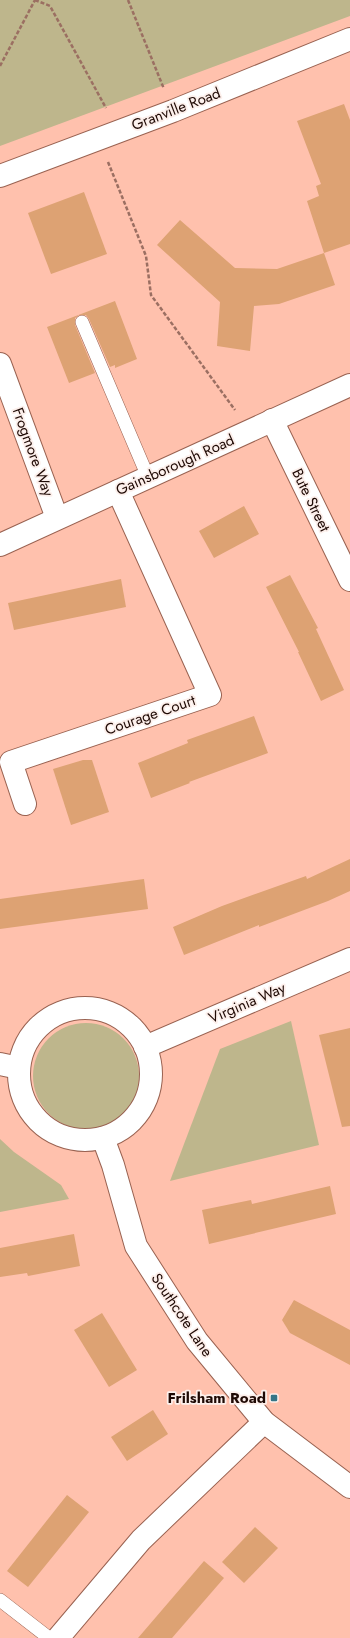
<svg xmlns="http://www.w3.org/2000/svg" width="350" height="1638" font-family="Jost,sans-serif">
	<style>
		.green { fill: #beb68c }
		.building { fill: #dda273 }
		.lines { fill: none; stroke-linecap: round; stroke-linejoin: round }
		.service-casing { stroke: #996251; stroke-width: 14 }
		.minor-casing { stroke: #996251; stroke-width: 24 }
		.tertiary-casing { stroke: #996251; stroke-width: 24 }
		.path { stroke: #9b6f62; stroke-width: 2.5; stroke-dasharray: 4 2; stroke-linecap: butt }
		.service { stroke: #fff; stroke-width: 13 }
		.minor { stroke: #fff; stroke-width: 22 }
		.tertiary { stroke: #fff; stroke-width: 22 }
		.poi-dot { fill: #337587; stroke: #fcefeb; stroke-width: 1.5 }
		.labels { text-anchor: middle; stroke-width: 3.5; stroke-linejoin: round; paint-order: stroke }
		.street-label { font-size: 15px; fill: #1e0904; stroke: #fcefeb }
		.poi-label { font-size: 15px; font-weight: bold; fill: #1e0904; stroke: #fcefeb; text-anchor: end }
	</style>
	<rect width="100%" height="100%" fill="#ffc1ad"/>
	<g class="green">
		<polygon points="0,0 350,0 350,16 0,146"/>
		<polygon points="291,1021 319,1145 170,1181 220,1049"/>
		<circle cx="86" cy="1076" r="53"/>
		<polygon points="0,1139 14,1152 61,1185 69,1199 0,1212"/>
	</g>
	<g class="building">
		<polygon points="344,104 350,120 350,244 324,253 307,201 319,196 316,186 321,184 297,121"/>
		<polygon points="84,192 107,254 51,274 28,213"/>
		<polygon points="180,220 235,268 277,269 324,253 335,285 279,304 254,306 250,351 217,346 220,302 157,245"/>
		<polygon points="115,301 137,359 115,368 115,365 110,367 89,319 86,315 79,315 75,318 75,325 95,373 69,383 47,327"/>
		<polygon points="244,506 259,534 214,558 199,531"/>
		<polygon points="290,575 318,628 316,629 344,690 321,701 298,652 299,652 266,587"/>
		<polygon points="121,579 126,607 14,630 8,603"/>
		<polygon points="254,716 268,753 189,782 190,783 151,798 138,763 188,743 187,740"/>
		<polygon points="83,760 92,760 109,812 71,825 53,769"/>
		<polygon points="350,859 350,891 328,901 259,927 259,925 184,955 173,927 222,906 306,876 307,879"/>
		<polygon points="144,879 148,909 0,929 0,899"/>
		<polygon points="350,1028 350,1126 342,1127 319,1035"/>
		<polygon points="330,1186 336,1214 209,1244 202,1210 251,1200 252,1204"/>
		<polygon points="74,1234 80,1266 28,1276 27,1273 0,1277 0,1248"/>
		<polygon points="294,1300 350,1330 350,1365 290,1333 282,1320"/>
		<polygon points="102,1313 137,1370 109,1387 74,1330"/>
		<polygon points="153,1410 168,1434 127,1461 111,1437"/>
		<polygon points="67,1495 89,1512 28,1587 7,1571"/>
		<polygon points="255,1527 278,1548 244,1583 222,1562"/>
		<polygon points="204,1561 224,1578 172,1638 138,1638"/>
	</g>
	<g class="lines">
		<defs>
			<g id="service">
				<polyline points="82,322 148,477"/>
				<polyline points="0,1600 49,1638"/>
			</g>
			<g id="minor">
				<polyline points="0,176 173,111 350,39"/>
				<polyline points="0,364 57,518"/>
				<polyline points="272,420 350,580"/>
				<polyline points="0,545 350,385"/>
				<polyline points="25,804 11,762 210,695 118,491"/>
				<polyline points="145,1047 350,959"/>
				<polyline points="58,1638 141,1540 264,1422"/>
			</g>
			<g id="tertiary">
				<circle cx="85" cy="1074" r="66"/>
				<polyline points="0,1064 19,1068"/>
				<polyline points="103,1138 113,1165 136,1246 197,1341 264,1422 350,1487"/>
			</g>
		</defs>
		<use href="#service" class="service-casing"/>
		<use href="#minor" class="minor-casing"/>
		<use href="#tertiary" class="tertiary-casing"/>
		<g class="path">
			<polyline points="35,0 50,6 106,108"/>
			<polyline points="128,0 164,89"/>
			<polyline points="0,66 35,0"/>
			<polyline points="108,162 146,256 151,295 235,410"/>
		</g>
		<use href="#service" class="service"/>
		<use href="#minor" class="minor"/>
		<use href="#tertiary" class="tertiary"/>
	</g>
	<rect class="poi-dot" x="270" y="1394" width="8" height="8" rx="2"/>
	<g class="labels">
		<g class="street-label">
			<text transform="translate(176 109) rotate(-21)" y="5">Granville Road</text>
			<text transform="translate(33 452) rotate(70)" y="5">Frogmore Way</text>
			<text transform="translate(175 465) rotate(-24)" y="5">Gainsborough Road</text>
			<text transform="translate(311 500) rotate(64)" y="5">Bute Street</text>
			<text transform="translate(150 715) rotate(-19)" y="5">Courage Court</text>
			<text transform="translate(247 1003) rotate(-23)" y="5">Virginia Way</text>
			<text transform="translate(182 1315) rotate(56)" y="5">Southcote Lane</text>
		</g>
		<g class="poi-label">
			<text x="266" y="1403">Frilsham Road</text>
		</g>
	</g>
</svg>
